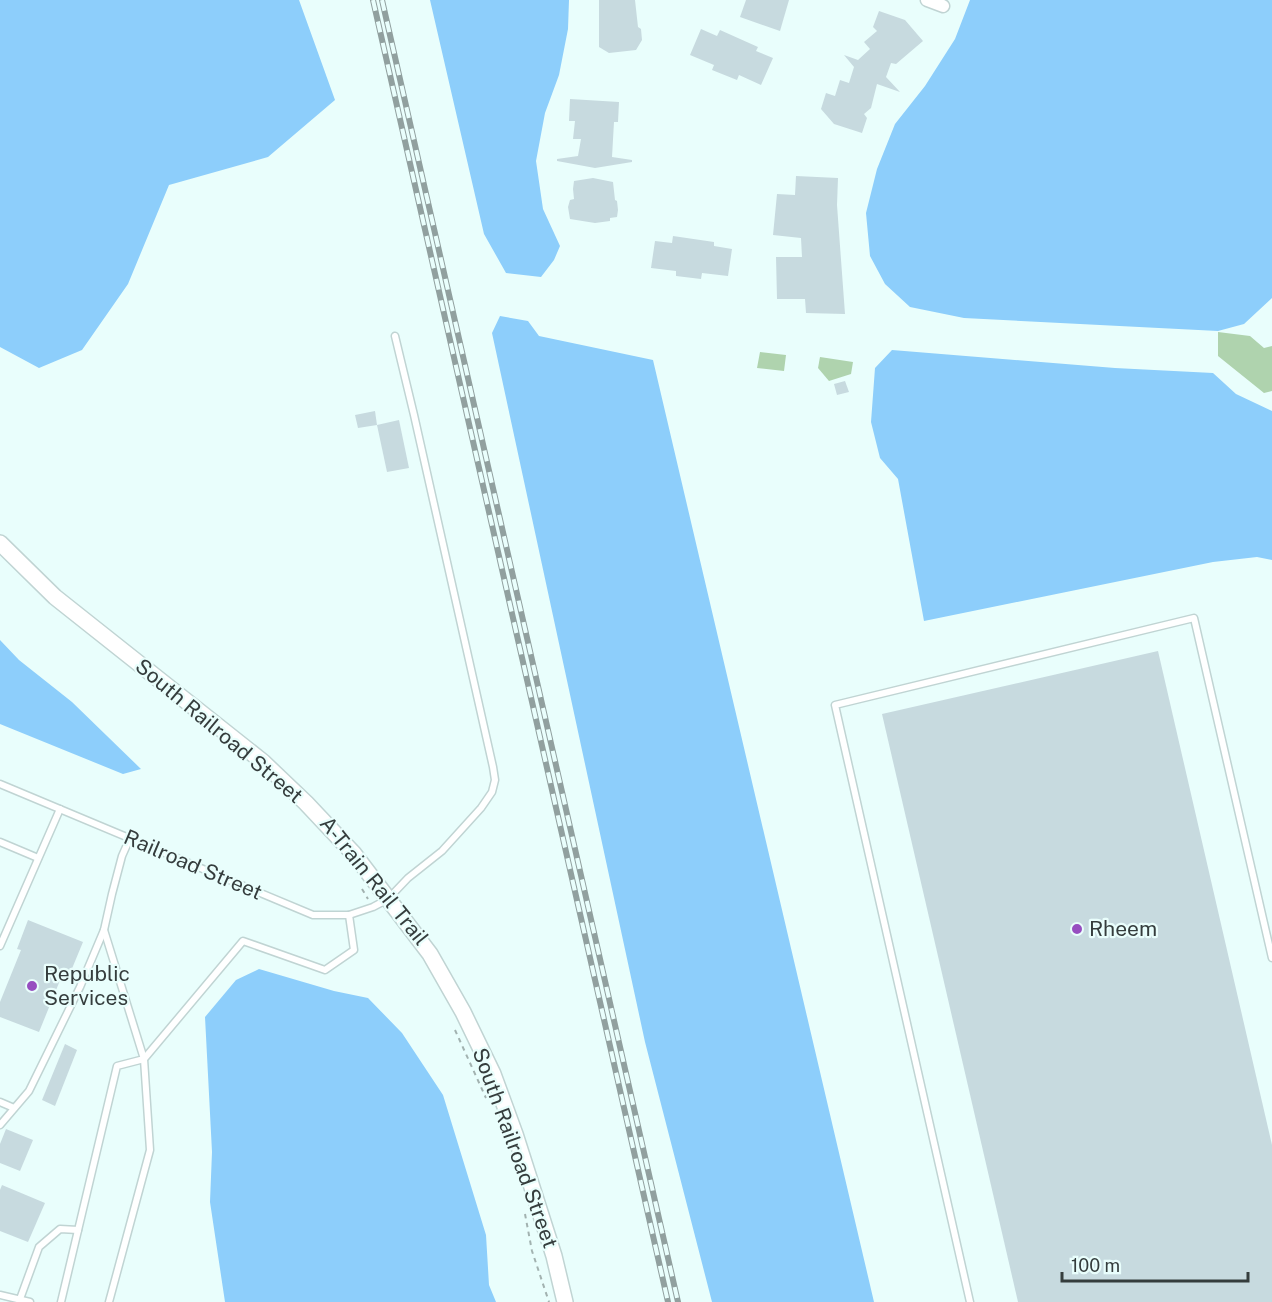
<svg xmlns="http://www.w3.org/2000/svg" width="1272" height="1302" font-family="'Public Sans',sans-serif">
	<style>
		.green { fill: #afd3ae }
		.water { fill: #8dcefb }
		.building { fill: #c7dadf }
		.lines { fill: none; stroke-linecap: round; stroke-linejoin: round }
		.service-casing { stroke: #c0d4d3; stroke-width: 9 }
		.minor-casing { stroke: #c0d4d3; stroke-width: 15 }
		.tertiary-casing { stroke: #c0d4d3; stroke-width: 18 }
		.path { stroke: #a2b2b0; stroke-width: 2; stroke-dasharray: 4.5 4.5; stroke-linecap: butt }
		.service { stroke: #fff; stroke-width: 6 }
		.minor { stroke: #fff; stroke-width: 12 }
		.tertiary { stroke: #fff; stroke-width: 15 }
		.rail-casing { stroke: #91a09f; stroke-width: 6 }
		.rail { stroke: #e9fefc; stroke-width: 4; stroke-dasharray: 11; stroke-linecap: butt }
		.poi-dot { fill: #974ec0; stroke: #e9fefc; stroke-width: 2 }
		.labels { text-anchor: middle; stroke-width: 4.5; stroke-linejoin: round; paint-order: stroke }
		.street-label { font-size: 21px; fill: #353d3d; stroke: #e9fefc }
		.poi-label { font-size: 21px; fill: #353d3d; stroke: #e9fefc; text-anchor: start }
	</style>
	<rect width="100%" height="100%" fill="#e9fefc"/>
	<g class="green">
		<polygon points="1218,332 1250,336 1264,348 1272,346 1272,391 1264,393 1218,356"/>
		<polygon points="760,352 786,355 784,371 757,368"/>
		<polygon points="820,357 853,362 851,374 829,381 818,368"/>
	</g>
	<g class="water">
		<polygon points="0,0 299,0 335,100 268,157 169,185 128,284 82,350 39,368 0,347"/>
		<polygon points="430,0 569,0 568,29 559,75 545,113 536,161 543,209 560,246 554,260 541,277 506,273 484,234"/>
		<polygon points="970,0 1272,0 1272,298 1244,324 1218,331 964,318 910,307 885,284 870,256 866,213 877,169 895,124 925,86 955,39"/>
		<polygon points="500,316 528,321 539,336 653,360 874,1302 712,1302 645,1042 492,333"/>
		<polygon points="892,350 1115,368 1213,373 1236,394 1272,411 1272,560 1257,557 1213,562 924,621 898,479 880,458 871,422 875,368"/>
		<polygon points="0,640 19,660 72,702 141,769 123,774 0,724"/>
		<polygon points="259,969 334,991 368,998 402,1033 443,1095 486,1235 489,1285 496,1302 225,1302 210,1202 212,1152 205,1017 236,980"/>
	</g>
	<g class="building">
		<polygon points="599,0 635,0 638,27 641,29 642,40 636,50 609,53 599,47"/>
		<polygon points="746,0 789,0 780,31 740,17"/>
		<polygon points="879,11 905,20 923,41 896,64 891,63 886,77 900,92 877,84 871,108 864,114 867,118 862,133 834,124 821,109 826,93 835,96 840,80 849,83 854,67 844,55 858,60 870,49 864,42 877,31 873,27"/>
		<polygon points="701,29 717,36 720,30 758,47 756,51 773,58 761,85 739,75 737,80 712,70 714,65 690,55"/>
		<polygon points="570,99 619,102 618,122 614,122 612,157 632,160 632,162 595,168 557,161 557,159 578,156 581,139 573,139 575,121 569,121"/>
		<polygon points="796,176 838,178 837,205 845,314 806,313 805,299 777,299 776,257 802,257 801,238 773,235 777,194 795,195"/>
		<polygon points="593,178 613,182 615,200 617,201 618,210 617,217 610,218 610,221 595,223 570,219 568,207 570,200 574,199 573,189 574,181"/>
		<polygon points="673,236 714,242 714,246 732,249 728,276 702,273 701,279 676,276 676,271 651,268 655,241 672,243"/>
		<polygon points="845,381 849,392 837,395 834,384"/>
		<polygon points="375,411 377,425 358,428 355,415"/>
		<polygon points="399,420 409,468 387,472 377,425"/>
		<polygon points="1158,651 1272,1145 1272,1302 1018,1302 882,714"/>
		<polygon points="28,920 83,942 71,971 65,968 39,1032 0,1017 0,1002 21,950 17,949"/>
		<polygon points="65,1044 77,1050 55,1106 42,1100"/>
		<polygon points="6,1129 33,1140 20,1171 0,1163 0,1144"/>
		<polygon points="2,1185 45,1203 28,1242 0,1231 0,1190"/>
	</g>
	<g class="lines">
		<defs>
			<g id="service">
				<polyline points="0,784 313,915 349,915 373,907 388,899 408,878 442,851 481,808 492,792 495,780 493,767 414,415 395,336"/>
				<polyline points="0,842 38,858"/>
				<polyline points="0,946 60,809"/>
				<polyline points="0,1102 14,1108"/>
				<polyline points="0,1125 29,1091 80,987 104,930 112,894 122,856 130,838"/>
				<polyline points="0,1295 30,1302"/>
				<polyline points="20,1299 39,1247 60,1229 78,1230"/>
				<polyline points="61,1302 117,1066 144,1059 104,930"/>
				<polyline points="109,1302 150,1150 144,1059 243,941 325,970 354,950 349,915"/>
				<polyline points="970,1302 835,705 1194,618 1272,958"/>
			</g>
			<polyline id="minor" points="927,0 943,6"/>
			<polyline id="tertiary" points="0,543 55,597 263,762 306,803 354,854 430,954 463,1012 493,1074 515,1134 554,1256 565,1302"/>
		</defs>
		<use href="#service" class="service-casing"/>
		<use href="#minor" class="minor-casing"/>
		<use href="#tertiary" class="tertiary-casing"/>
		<g class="path">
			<polyline points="362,889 368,899"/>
			<polyline points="455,1030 486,1098"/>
			<polyline points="525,1214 532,1251 549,1302"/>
		</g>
		<use href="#service" class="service"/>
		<use href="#minor" class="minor"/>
		<use href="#tertiary" class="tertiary"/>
		<defs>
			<g id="rail">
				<polyline points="373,0 668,1302"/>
				<polyline points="382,0 678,1302"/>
			</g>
		</defs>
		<use href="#rail" class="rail-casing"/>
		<use href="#rail" class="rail"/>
	</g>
	<g class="poi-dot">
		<circle cx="1077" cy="929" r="6"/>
		<circle cx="32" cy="986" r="6"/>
	</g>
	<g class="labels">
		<g class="street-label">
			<text transform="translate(219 731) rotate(40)" y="7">South Railroad Street</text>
			<text transform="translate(193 865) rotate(23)" y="7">Railroad Street</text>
			<text transform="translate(374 881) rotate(51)" y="7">A-Train Rail Trail</text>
			<text transform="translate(515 1148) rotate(70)" y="7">South Railroad Street</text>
		</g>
		<g class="poi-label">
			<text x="1089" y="936">Rheem</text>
			<text x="44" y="981">Republic<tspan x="44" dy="24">Services</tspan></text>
		</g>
	</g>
	<path d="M1062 1272v9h186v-9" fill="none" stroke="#353d3d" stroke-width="3"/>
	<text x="1071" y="1272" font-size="18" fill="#353d3d" stroke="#e9fefc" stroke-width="4.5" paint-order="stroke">100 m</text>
</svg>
